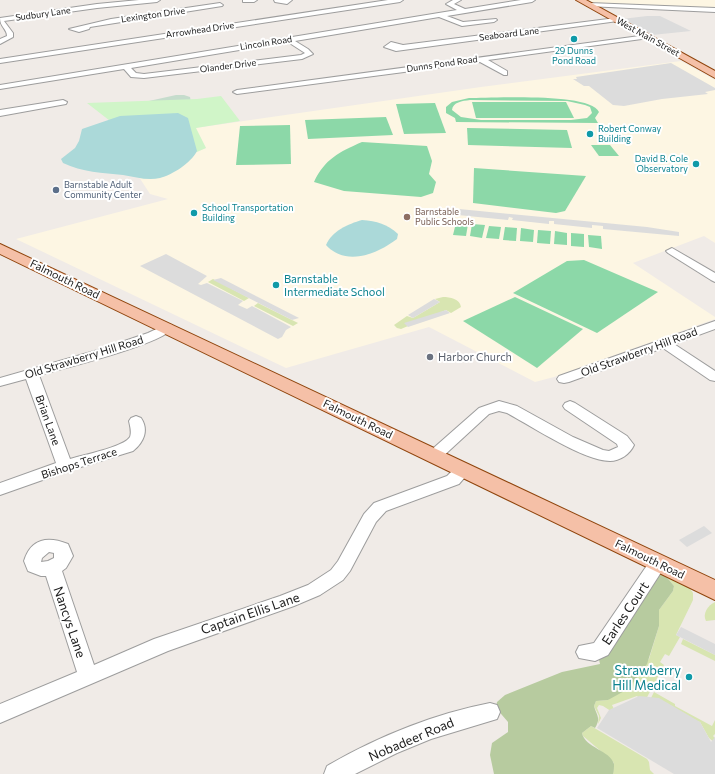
<svg xmlns="http://www.w3.org/2000/svg" width="715" height="774" font-family="Commissioner,sans-serif">
	<style>
		.education { fill: #fdf6e3 }
		.grass { fill: #d8e5b1 }
		.forest { fill: #b7cb9f }
		.wetland { fill: #c5dccc }
		.park { fill: #d0f5c8 }
		.pitch { fill: #8cd8a8; fill-rule: evenodd }
		.parking { fill: #dcdcdc }
		.water { fill: #abd9d9 }
		.lines { fill: none; stroke-linecap: round; stroke-linejoin: round }
		.minor-casing { stroke: #9d9d9d; stroke-width: 2 }
		.major-casing { stroke: #8f440c; stroke-width: 2 }
		.minor { fill: #fff; fill-rule: evenodd }
		.major { fill: #f5c0a7; fill-rule: evenodd }
		.culture-dot { fill: #0f9aa8; stroke: #fff; stroke-width: 1.5 }
		.service-dot { fill: #5c6f8a; stroke: #fff; stroke-width: 1.5 }
		.education-dot { fill: #8d6e63; stroke: #fff; stroke-width: 1.5 }
		.worship-dot { fill: #6b7280; stroke: #fff; stroke-width: 1.5 }
		.labels { text-anchor: middle; stroke-width: 4; stroke-linejoin: round; paint-order: stroke }
		.far-street-label { font-size: 9px; fill: #202020; stroke: #fff }
		.far-culture-label { font-size: 9px; fill: #0d838f; stroke: #fff; text-anchor: start }
		.far-service-label { font-size: 9px; fill: #4e5e75; stroke: #fff; text-anchor: start }
		.far-education-label { font-size: 9px; fill: #785e54; stroke: #fff; text-anchor: start }
		.street-label { font-size: 11px; fill: #202020; stroke: #fff }
		.culture-label { font-size: 11px; fill: #0d838f; stroke: #fff; text-anchor: start }
		.worship-label { font-size: 11px; fill: #5b616d; stroke: #fff; text-anchor: start }
		.near-street-label { font-size: 13px; fill: #202020; stroke: #fff }
		.near-culture-label { font-size: 13px; fill: #0d838f; stroke: #fff; text-anchor: end }
	</style>
	<rect width="100%" height="100%" fill="#f0ebe7"/>
	<g class="education">
		<polygon points="589,0 715,0 715,10 594,3"/>
		<polygon points="681,61 715,80 715,243 704,236 633,263 715,317 715,319 554,377 535,382 429,327 286,368 16,239 168,199 150,194 139,177 206,148 195,128 481,87"/>
	</g>
	<g class="grass">
		<polygon points="213,279 249,298 244,301 208,282"/>
		<path d="M443 297C450 297 460 299 461 307L451 313 446 310 401 329 397 328 394 325 407 316 413 318 440 302 435 299Z"/>
		<polygon points="258,303 298,323 293,326 254,306"/>
		<polygon points="664,574 689,587 693,593 693,600 676,635 680,637 669,656 665,654 660,662 664,665 644,703 637,696 612,705 617,715 603,706 599,705 597,708 601,718 598,724 599,716 594,706 596,701 608,700 649,659 659,626 659,610 673,591 674,586"/>
		<path d="M715 602V620L706 621C702 614 708 605 715 602Z"/>
		<polygon points="683,639 715,655 715,661 681,644"/>
		<polygon points="654,692 675,704 675,706 712,726 715,720 715,734 713,736 715,738 715,743 709,738 700,722 648,704"/>
		<polygon points="591,726 647,759 649,762 650,770 654,774 613,774 614,763 609,758 583,736 582,733"/>
	</g>
	<path class="forest" d="M658 574H664L674 586 673 591 659 610V626L647 664 628 689 608 700 596 701 594 706C597 716 601 718 595 728L591 726 582 733C585 748 610 750 614 764 614 767 614 771 613 774H494L490 755 492 743 508 732V722L496 708 497 702 505 695 562 672 600 664 598 655Z"/>
	<polygon class="wetland" points="176,95 184,95 190,97 191,102 140,103"/>
	<polygon class="park" points="221,96 240,121 196,128 206,148 139,177 114,124 87,103 197,99"/>
	<g class="pitch">
		<path d="M469 98C492 98 590 92 599 112L595 118 598 123 456 122 455 118 446 113V107L452 102ZM470 100 567 101 585 105 590 107 592 113 587 118 571 120H481L461 117 452 110C453 102 462 101 470 100Z"/>
		<polygon points="472,102 566,102 574,118 476,118"/>
		<polygon points="435,103 446,133 404,134 396,104"/>
		<polygon points="386,117 393,135 308,139 305,120"/>
		<polygon points="290,125 291,164 236,165 240,126"/>
		<polygon points="467,128 567,130 572,148 468,145"/>
		<path d="M362 142 427 146 432 161 429 174 436 182 433 193 421 197 344 191 314 182C325 159 339 152 362 142Z"/>
		<polygon points="591,145 610,145 619,156 599,156"/>
		<polygon points="474,168 586,176 565,211 556,213 473,203"/>
		<polygon points="456,223 468,224 466,236 453,235"/>
		<polygon points="472,224 485,225 482,238 470,236"/>
		<polygon points="489,226 501,227 499,239 486,238"/>
		<polygon points="505,227 517,228 516,241 503,240"/>
		<polygon points="521,228 534,230 533,242 520,241"/>
		<polygon points="538,230 551,231 550,244 537,243"/>
		<polygon points="555,231 567,233 567,245 554,244"/>
		<polygon points="571,233 584,234 584,247 571,246"/>
		<polygon points="588,235 601,236 602,249 589,247"/>
		<polygon points="584,260 658,292 597,333 513,293 567,261"/>
		<polygon points="515,297 583,329 537,368 463,321"/>
	</g>
	<g class="parking">
		<polygon points="647,16 660,16 691,31 652,35 622,19"/>
		<polygon points="671,63 715,88 715,90 705,92 708,94 662,99 624,106 613,105 589,86 584,86 573,79 577,79 576,77"/>
		<polygon points="459,209 647,227 679,232 679,236 603,229 603,226 592,225 592,228 554,224 554,221 549,221 549,224 512,220 513,218 509,217 508,220 458,215"/>
		<polygon points="166,254 207,276 198,284 201,285 207,283 243,301 238,305 247,309 252,306 291,327 286,330 282,337 278,339 140,266"/>
		<polygon points="221,278 299,318 292,320 213,280"/>
		<polygon points="434,299 440,302 413,318 408,315"/>
		<polygon points="446,310 450,313 408,327 404,323"/>
		<polygon points="704,526 712,533 687,547 679,540"/>
		<polygon points="681,627 715,644 715,655 676,635"/>
		<polygon points="639,696 659,698 700,722 711,742 715,737 715,774 674,774 597,728 609,710"/>
	</g>
	<g class="water">
		<path d="M178 113 188 118 197 151C191 163 172 175 160 178 148 181 135 177 123 175 103 173 82 172 63 163L61 159 75 148 79 141 82 129 120 116Z"/>
		<path d="M362 220C377 221 387 224 398 234L397 239C377 254 346 267 326 245 332 231 348 224 362 220Z"/>
	</g>
	<g class="lines">
		<defs>
			<g id="minor">
				<path d="M139 0H160L157 2 97 8 4 21 13 33V37L0 44V39L7 36C7 29 0 27 0 18L97 4Z"/>
				<polygon points="243,0 257,0 254,2 243,2"/>
				<polygon points="274,0 292,0 287,4 275,2"/>
				<polygon points="388,0 403,0 400,2 0,63 0,59"/>
				<path d="M453 0H461L454 4 465 9 521 0H535L532 2 447 16 463 22 496 19 497 20 494 22 462 26 439 17 295 41 308 49 313 54 302 59 144 78 131 77 124 69 0 89V85L457 10 446 4ZM288 42 305 53 301 55 144 74 136 73 131 68Z"/>
				<polygon points="220,3 223,5 222,6 90,27 89,29 79,32 69,29 111,19"/>
				<polygon points="589,3 715,8 715,12 587,6 587,4"/>
				<polygon points="616,18 619,20 618,21 396,51 384,47 391,42 403,45"/>
				<polygon points="647,35 650,37 649,38 488,60 507,71 507,75 504,75 480,62 237,94 233,92 237,90"/>
				<polygon points="63,100 67,102 66,104 0,116 0,110"/>
				<polygon points="672,248 715,273 715,282 711,280 668,253 666,251"/>
				<polygon points="715,321 715,329 674,344 715,371 715,381 710,380 663,348 569,382 564,383 559,382 557,379 559,376"/>
				<path d="M167 324 172 325 173 328C163 344 62 369 39 375L70 459C83 455 124 447 130 437 132 432 130 426 129 421L131 418 136 416 141 418C149 430 144 442 133 451L71 470 0 495V483L56 463 26 379 0 386V378L98 350 148 333Z"/>
				<path d="M499 401 517 406 573 437 603 450 609 451 618 447 617 444 565 409 563 406 565 403 570 401 575 403 627 436 634 445C630 454 620 461 610 461 584 461 531 426 507 413L499 411 489 414 439 460 434 461 429 460 426 456 429 452 479 408Z"/>
				<path d="M463 465 469 466 471 470 459 484 386 511 376 522 350 571 343 580 320 595 294 606 168 651 0 723V704L77 672 46 576H41L28 571 24 561C31 538 48 536 68 544L73 556 66 568 62 571 94 665 154 639 280 596 308 585 331 570 338 561 364 514 374 503 447 476 457 466ZM49 552 54 553V558L48 561 41 562 42 558Z"/>
				<polygon points="658,556 664,558 667,563 608,655 595,661 579,658 576,652 579,646 594,643 652,558"/>
				<path d="M490 703 497 705 500 712 497 719 431 739 397 753 355 774H324L327 766C377 737 434 714 490 703Z"/>
			</g>
			<g id="major">
				<polygon points="576,0 586,0 715,71 715,78"/>
				<polygon points="0,244 715,580 715,600 0,254"/>
			</g>
		</defs>
		<use href="#minor" class="minor-casing"/>
		<use href="#major" class="major-casing"/>
		<use href="#minor" class="minor"/>
		<use href="#major" class="major"/>
	</g>
	<g class="culture-dot">
		<circle cx="574" cy="39" r="4"/>
		<circle cx="590" cy="134" r="4"/>
		<circle cx="696" cy="164" r="4"/>
		<circle cx="194" cy="213" r="4"/>
		<circle cx="276" cy="285" r="4"/>
		<circle cx="689" cy="677" r="4"/>
	</g>
	<circle class="service-dot" cx="56" cy="190" r="4"/>
	<circle class="education-dot" cx="407" cy="217" r="4"/>
	<circle class="worship-dot" cx="430" cy="357" r="4"/>
	<g class="labels">
		<g class="far-street-label">
			<text transform="translate(43 14) rotate(-8)" y="3">Sudbury Lane</text>
			<text transform="translate(153 15) rotate(-8)" y="3">Lexington Drive</text>
			<text transform="translate(200 30) rotate(-8)" y="3">Arrowhead Drive</text>
			<text transform="translate(509 34) rotate(-7)" y="3">Seaboard Lane</text>
			<text transform="translate(648 37) rotate(29)" y="3">West Main Street</text>
			<text transform="translate(266 43) rotate(-9)" y="3">Lincoln Road</text>
			<text transform="translate(442 64) rotate(-8)" y="3">Dunns Pond Road</text>
			<text transform="translate(228 66) rotate(-7)" y="3">Olander Drive</text>
		</g>
		<g class="far-culture-label">
			<text x="574" y="54" text-anchor="middle">29 Dunns<tspan x="574" dy="10">Pond Road</tspan></text>
			<text x="598" y="132">Robert Conway<tspan x="598" dy="10">Building</tspan></text>
			<text x="688" y="162" text-anchor="end">David B. Cole<tspan x="688" dy="10">Observatory</tspan></text>
			<text x="202" y="211">School Transportation<tspan x="202" dy="10">Building</tspan></text>
		</g>
		<g class="far-service-label">
			<text x="64" y="188">Barnstable Adult<tspan x="64" dy="10">Community Center</tspan></text>
		</g>
		<g class="far-education-label">
			<text x="415" y="215">Barnstable<tspan x="415" dy="10">Public Schools</tspan></text>
		</g>
		<g class="street-label">
			<text transform="translate(65 279) rotate(26)" y="4">Falmouth Road</text>
			<text transform="translate(639 352) rotate(-20)" y="4">Old Strawberry Hill Road</text>
			<text transform="translate(84 357) rotate(-17)" y="4">Old Strawberry Hill Road</text>
			<text transform="translate(358 419) rotate(26)" y="4">Falmouth Road</text>
			<text transform="translate(48 420) rotate(70)" y="4">Brian Lane</text>
			<text transform="translate(79 463) rotate(-18)" y="4">Bishops Terrace</text>
			<text transform="translate(650 559) rotate(26)" y="4">Falmouth Road</text>
		</g>
		<g class="culture-label">
			<text x="284" y="283">Barnstable<tspan x="284" dy="13">Intermediate School</tspan></text>
		</g>
		<g class="worship-label">
			<text x="438" y="361">Harbor Church</text>
		</g>
		<g class="near-street-label">
			<text transform="translate(250 613) rotate(-19)" y="5">Captain Ellis Lane</text>
			<text transform="translate(625 613) rotate(-56)" y="5">Earles Court</text>
			<text transform="translate(70 622) rotate(71)" y="5">Nancys Lane</text>
			<text transform="translate(411 739) rotate(-23)" y="5">Nobadeer Road</text>
		</g>
		<g class="near-culture-label">
			<text x="681" y="675">Strawberry<tspan x="681" dy="15">Hill Medical</tspan></text>
		</g>
	</g>
</svg>
